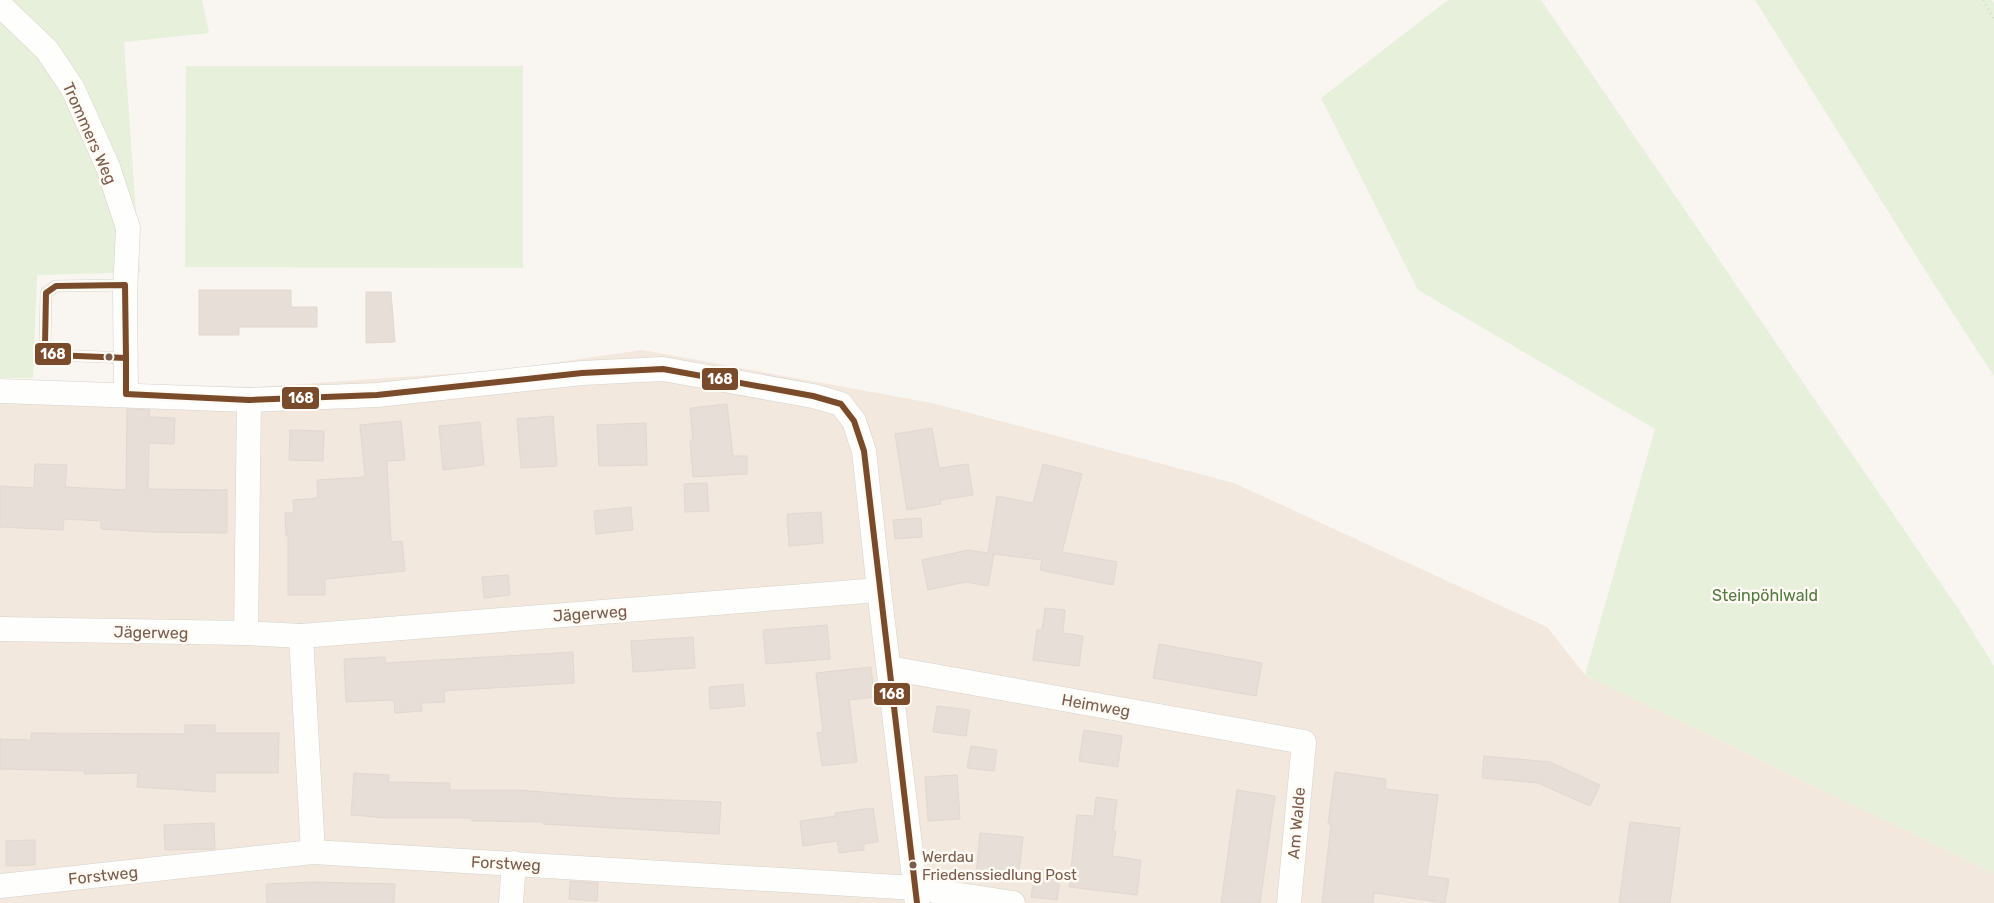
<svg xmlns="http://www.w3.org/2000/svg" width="1994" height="903" font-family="Rubik,sans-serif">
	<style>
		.residential { fill: #f2e8de }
		.green { fill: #e7f0db }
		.building { fill: #e6ded7; stroke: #e2d8d2 }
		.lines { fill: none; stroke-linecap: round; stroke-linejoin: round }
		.lane-casing { stroke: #d7d1cb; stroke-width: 12 }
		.street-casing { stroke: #d7d1cb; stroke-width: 25 }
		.path { stroke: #dcd5d0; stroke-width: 3; stroke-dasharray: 1 4; stroke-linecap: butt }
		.lane { stroke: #fefefd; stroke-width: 11 }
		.street { stroke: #fefefd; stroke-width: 24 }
		.bus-1-casing { stroke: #fffaf3; stroke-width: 10 }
		.bus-1 { stroke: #7a4b2a; stroke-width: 6 }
		.bus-dot { fill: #7a5c4d; stroke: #fffaf3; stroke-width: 2 }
		.labels { text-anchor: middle; stroke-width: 5; stroke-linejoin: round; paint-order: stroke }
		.bus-label { font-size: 15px; fill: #7a5c4d; stroke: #fffaf3; text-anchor: start }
		.street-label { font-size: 16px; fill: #7a5c4d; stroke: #fffaf3 }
		.park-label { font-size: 16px; fill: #537a41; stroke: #fffaf3 }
		.line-badge { stroke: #fffaf3; stroke-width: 2 }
		.badge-label { font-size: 14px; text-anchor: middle; font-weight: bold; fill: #fff }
	</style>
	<rect width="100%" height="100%" fill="#f9f5f0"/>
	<polygon class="residential" points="642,350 932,403 1234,483 1547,627 1585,675 1994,873 1994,903 0,903 0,383 258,387 505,370"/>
	<g class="green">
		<polygon points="0,0 202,0 209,33 124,42 140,272 37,275 33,378 0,378"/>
		<polygon points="1448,0 1541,0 1961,613 1994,666 1994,873 1585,675 1655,429 1418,290 1321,98"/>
		<polygon points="1755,0 1992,0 1994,3 1994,376 1937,289"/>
		<polygon points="186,66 523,66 523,268 185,267"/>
	</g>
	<g class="building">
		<polygon points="199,290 291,290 291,307 317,307 317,327 239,327 239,335 199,335"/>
		<polygon points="366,292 391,292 395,342 366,343"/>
		<polygon points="727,404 733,456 747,456 747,474 693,477 690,440 693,440 690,408"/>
		<polygon points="127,409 150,410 149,417 175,418 174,444 149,443 148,489 227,490 227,533 150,532 101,529 101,521 64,519 63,530 0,527 0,486 34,488 35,464 67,465 65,487 126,490"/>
		<polygon points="553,416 557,466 521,468 517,419"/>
		<polygon points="401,421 405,460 387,461 391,542 402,541 405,571 325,579 325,595 288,595 288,536 286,536 285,513 294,513 293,500 318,498 317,480 365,477 360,425"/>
		<polygon points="480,422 484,465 443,470 439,426"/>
		<polygon points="646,423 647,465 599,466 597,425"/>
		<polygon points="932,428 939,468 968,464 973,495 940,500 941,504 907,510 895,434"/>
		<polygon points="290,430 324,431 323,461 289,460"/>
		<polygon points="1043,464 1082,474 1062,552 1117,562 1113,585 1040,570 1042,560 992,554 994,554 988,586 966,582 928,590 922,560 968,550 988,553 997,496 1033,503"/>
		<polygon points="707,483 709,511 685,512 684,484"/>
		<polygon points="631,507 633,530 596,534 594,511"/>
		<polygon points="821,512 823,543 789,546 787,514"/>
		<polygon points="921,518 922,537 895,539 893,520"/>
		<polygon points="508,575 510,595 484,598 482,577"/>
		<polygon points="1045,608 1065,610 1063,633 1083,636 1079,666 1033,660 1037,630 1042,630"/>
		<polygon points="827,625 830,659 766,664 763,630"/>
		<polygon points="693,637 695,668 633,672 631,641"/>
		<polygon points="1159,644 1262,663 1256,696 1153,678"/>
		<polygon points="573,652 574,683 444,691 445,702 421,703 422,711 395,713 394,700 346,702 344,659 385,657 385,663"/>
		<polygon points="871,667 874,697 849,700 857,762 822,766 817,733 823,732 816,673"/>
		<polygon points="743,684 745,706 710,709 709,687"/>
		<polygon points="937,706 970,710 966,736 933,732"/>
		<polygon points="185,725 215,725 215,733 279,733 278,773 215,773 215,792 137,787 138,773 84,774 84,771 0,769 0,739 31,740 31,733 185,734"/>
		<polygon points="1084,730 1122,736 1118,767 1079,761"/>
		<polygon points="971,746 997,750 994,771 967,768"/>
		<polygon points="1484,756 1550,762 1600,785 1590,806 1538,783 1482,778"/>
		<polygon points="1335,772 1386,779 1385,789 1438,795 1427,876 1449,879 1445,903 1374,893 1373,903 1322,903 1331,824 1328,824"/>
		<polygon points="354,773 389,775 388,782 450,783 450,790 518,790 617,798 721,802 719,834 543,824 543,822 472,821 472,818 386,818 351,815"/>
		<polygon points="957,775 960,819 928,821 925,777"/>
		<polygon points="1237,790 1275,796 1260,903 1221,903"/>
		<polygon points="1096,797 1117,800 1113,831 1116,831 1112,856 1141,860 1137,895 1069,887 1077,815 1094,816"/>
		<polygon points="873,808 878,842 864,844 864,850 839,853 837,841 803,846 800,821 836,816 835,813"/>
		<polygon points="1630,822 1680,828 1670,903 1619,903"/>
		<polygon points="214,823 215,849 165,850 164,825"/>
		<polygon points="980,833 1023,837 1018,880 976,876"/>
		<polygon points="35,840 35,865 6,866 6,841"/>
		<polygon points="1036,869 1061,872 1057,900 1031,897"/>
		<polygon points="570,881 598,883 597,901 569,899"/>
		<polygon points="313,882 395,884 394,903 267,903 266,884"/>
	</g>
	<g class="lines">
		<defs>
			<polyline id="lane" points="125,285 56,286 46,293 45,345 54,355 126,358"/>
			<g id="street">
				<polyline points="0,5 47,50 73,89 108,167 128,228 125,293 126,394"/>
				<polyline points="0,391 249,400 377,395 582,373 663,369 813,396 841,404 854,421 864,451 879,590 917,903"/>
				<polyline points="0,629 246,633 301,636 879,590"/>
				<polyline points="246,633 249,400"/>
				<polyline points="301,636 313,852"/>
				<polyline points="889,668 1304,742 1289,903"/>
				<polyline points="0,886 313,852 915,888 1013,903"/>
				<polyline points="511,903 514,863"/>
			</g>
		</defs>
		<use href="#lane" class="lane-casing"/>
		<use href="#street" class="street-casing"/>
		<polyline class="path" points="1983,0 1994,19"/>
		<use href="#lane" class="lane"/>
		<use href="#street" class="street"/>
		<defs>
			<g id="bus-1">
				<polygon points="125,285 126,358 54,355 45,345 46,293 56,286"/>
				<polyline points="126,358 126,394 249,400 377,395 582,373 663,369 813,396 841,404 854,421 864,451 917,903"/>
			</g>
		</defs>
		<use href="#bus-1" class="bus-1-casing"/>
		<use href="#bus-1" class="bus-1"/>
	</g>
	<g class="bus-dot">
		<circle cx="109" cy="357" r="4.5"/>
		<circle cx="913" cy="865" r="4.5"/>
	</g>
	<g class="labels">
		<g class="bus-label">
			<text x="922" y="862">Werdau<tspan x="922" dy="18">Friedenssiedlung Post</tspan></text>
		</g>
		<g class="street-label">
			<text transform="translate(90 133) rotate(66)" y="6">Trommers Weg</text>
			<text transform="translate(590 613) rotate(-4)" y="6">Jägerweg</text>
			<text transform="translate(151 632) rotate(1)" y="6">Jägerweg</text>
			<text transform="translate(1096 705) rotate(10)" y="6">Heimweg</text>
			<text transform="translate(1296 823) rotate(-85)" y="6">Am Walde</text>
			<text transform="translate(506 863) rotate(3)" y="6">Forstweg</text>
			<text transform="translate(103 875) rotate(-6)" y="6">Forstweg</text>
		</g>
		<g class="park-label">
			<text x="1765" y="601">Steinpöhlwald</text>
		</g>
	</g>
	<g class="line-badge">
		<rect x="34" y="342" width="38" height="24" rx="5" fill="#7a4b2a"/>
		<rect x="701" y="367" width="38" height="24" rx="5" fill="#7a4b2a"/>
		<rect x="281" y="386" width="39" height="24" rx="5" fill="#7a4b2a"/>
		<rect x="873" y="682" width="38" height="24" rx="5" fill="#7a4b2a"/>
	</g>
	<g class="badge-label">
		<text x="53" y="359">168</text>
		<text x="720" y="384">168</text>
		<text x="301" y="403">168</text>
		<text x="892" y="699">168</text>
	</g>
</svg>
